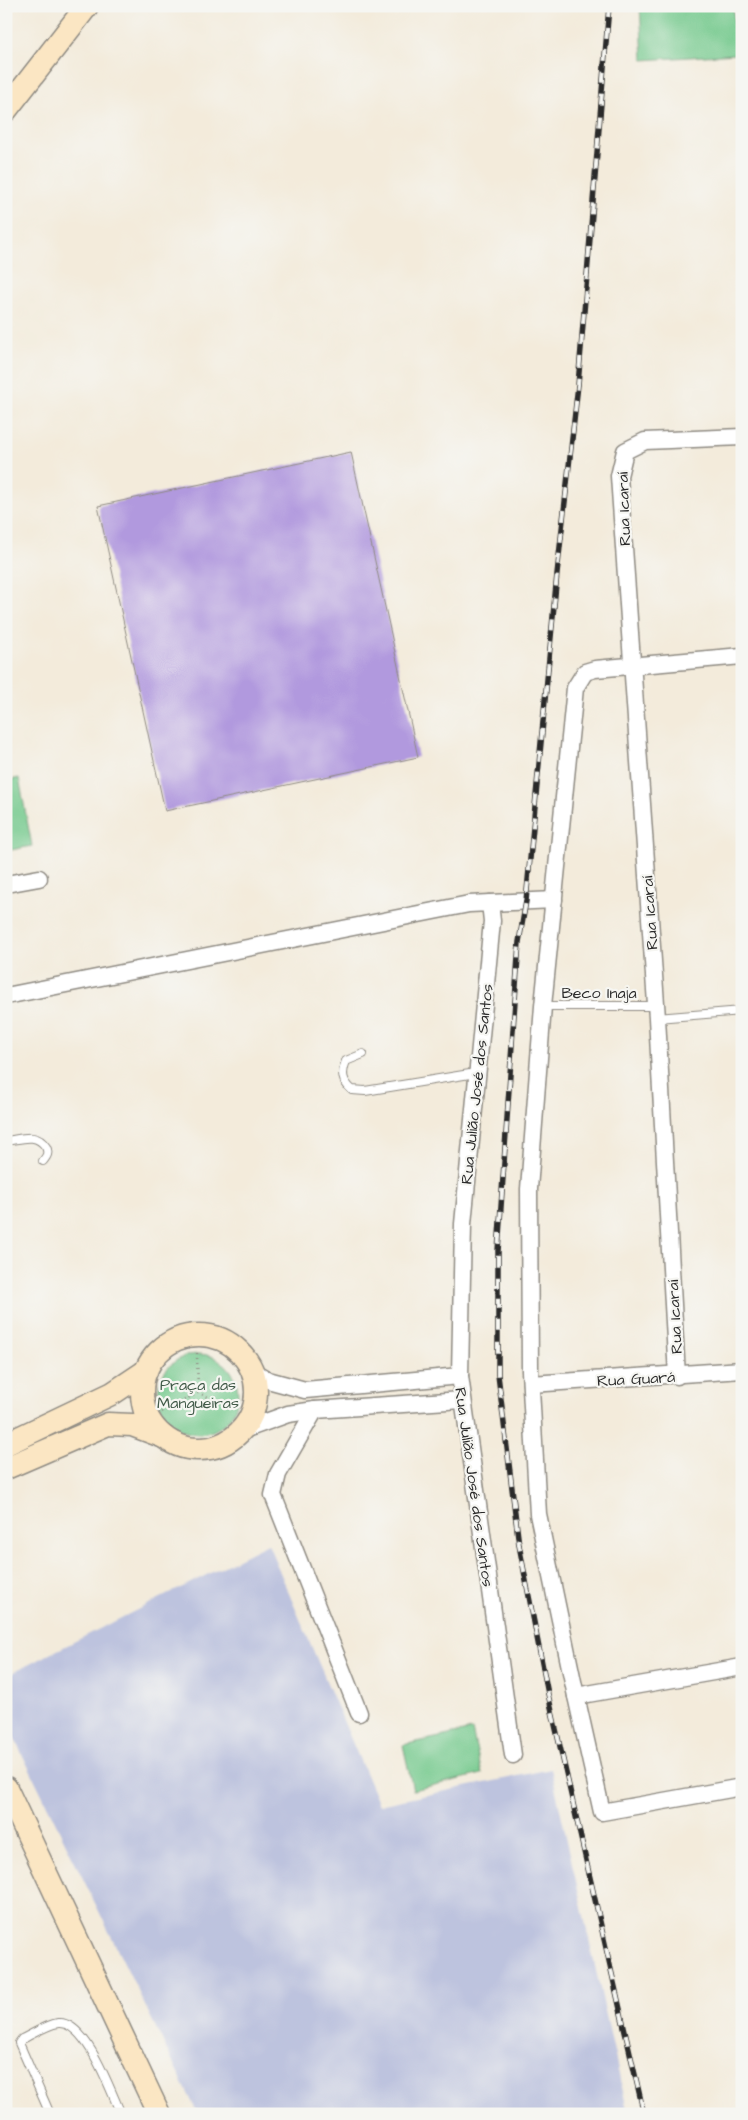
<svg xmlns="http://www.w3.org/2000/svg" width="748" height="2120" font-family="'Architects Daughter',sans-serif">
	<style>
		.industrial { fill: #bdc3de }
		.green { fill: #74c98d; stroke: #507a5c }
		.building { fill: #b199de }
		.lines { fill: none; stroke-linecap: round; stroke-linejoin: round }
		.lane-casing { stroke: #8f8b83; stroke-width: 10 }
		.street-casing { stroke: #8f8b83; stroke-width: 19 }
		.secondary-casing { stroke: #8f8b83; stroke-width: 25 }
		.path { stroke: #8f8b83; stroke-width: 2.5; stroke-dasharray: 1 4; stroke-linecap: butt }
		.lane { stroke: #fff; stroke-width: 8 }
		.street { stroke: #fff; stroke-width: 16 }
		.secondary { stroke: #fbe6c3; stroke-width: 22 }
		.rail-casing { stroke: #2b2b2b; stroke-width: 5.5 }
		.rail { stroke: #f6f6f2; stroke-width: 4; stroke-dasharray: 11; stroke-linecap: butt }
		.labels { text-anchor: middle; stroke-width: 4.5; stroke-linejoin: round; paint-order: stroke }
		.street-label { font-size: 16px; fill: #2b2b2b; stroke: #f6f6f2 }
		.park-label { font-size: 16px; fill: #415a48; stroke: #f6f6f2 }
	</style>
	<rect width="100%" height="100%" fill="#f6f6f2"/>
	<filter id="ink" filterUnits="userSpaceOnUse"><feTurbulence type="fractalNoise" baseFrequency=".02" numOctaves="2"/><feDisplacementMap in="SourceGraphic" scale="10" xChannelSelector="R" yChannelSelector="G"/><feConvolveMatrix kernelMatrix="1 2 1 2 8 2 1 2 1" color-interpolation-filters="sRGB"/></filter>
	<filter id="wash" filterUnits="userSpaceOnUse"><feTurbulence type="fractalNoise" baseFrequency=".0096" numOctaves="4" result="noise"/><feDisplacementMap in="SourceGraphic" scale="20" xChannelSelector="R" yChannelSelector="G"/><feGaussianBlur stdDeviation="1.12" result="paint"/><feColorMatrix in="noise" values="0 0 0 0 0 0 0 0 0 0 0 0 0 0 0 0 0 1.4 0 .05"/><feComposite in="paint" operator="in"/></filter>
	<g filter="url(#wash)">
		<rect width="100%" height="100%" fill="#f3ebdb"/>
		<polygon class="industrial" points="268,1544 379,1805 551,1769 628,2114 198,2114 6,1721 6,1676"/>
		<g class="green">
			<polygon points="640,6 733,6 736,54 643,60"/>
			<polygon points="19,778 32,846 6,851 6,781"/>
			<circle cx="198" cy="1394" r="40"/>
			<polygon points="472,1730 482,1774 413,1790 403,1745"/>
		</g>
		<g id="blocks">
			<polygon class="building" points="351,452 418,757 165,811 98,506"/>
		</g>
	</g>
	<g filter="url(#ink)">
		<use href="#blocks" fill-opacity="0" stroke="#8f8b83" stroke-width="1"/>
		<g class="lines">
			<defs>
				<g id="lane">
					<polyline points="543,1006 655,1006"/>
					<polyline points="657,1018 742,1011"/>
					<path d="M363 1054 346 1061C341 1074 342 1081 352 1090L365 1091 476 1073"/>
					<path d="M6 1141C22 1139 36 1132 46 1147 49 1153 47 1156 43 1161"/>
					<path d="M50 2114 19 2043 22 2039C33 2034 46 2025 58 2023 86 2020 111 2092 121 2114"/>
				</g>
				<g id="street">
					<polyline points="742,656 595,669 585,672 575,688 543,1006 529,1189 530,1371 538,1514 576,1696 602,1812 742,1787"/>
					<polyline points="6,884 39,878"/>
					<polyline points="490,903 554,900"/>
					<polyline points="6,996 469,904 490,903 492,921 463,1224 460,1376 513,1755"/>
					<polyline points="251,1370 268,1380 305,1390 460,1376"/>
					<polyline points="677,1376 657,1018 619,476 625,451 645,441 742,437"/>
					<polyline points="531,1384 742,1370"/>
					<polyline points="315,1410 278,1474 273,1495 359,1713"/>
					<polyline points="238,1432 288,1414 315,1410 462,1400"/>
					<polyline points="576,1696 742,1667"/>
				</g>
				<g id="secondary">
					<polyline points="6,110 87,6"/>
					<circle cx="199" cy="1392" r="57"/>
					<polyline points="6,1444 113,1393 146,1371"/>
					<polyline points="6,1468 108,1424 132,1425 164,1437"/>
					<polyline points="6,1788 159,2114"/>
				</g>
			</defs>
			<use href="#lane" class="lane-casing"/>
			<use href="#street" class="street-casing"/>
			<use href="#secondary" class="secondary-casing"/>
			<g class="path">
				<polyline points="197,1353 198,1393"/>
				<polyline points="162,1412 198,1393 236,1408"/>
			</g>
			<use href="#lane" class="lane"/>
			<use href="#street" class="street"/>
			<use href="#secondary" class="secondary"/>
			<defs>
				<polyline id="rail" points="609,6 578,385 557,574 526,901 519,942 498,1251 498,1375 519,1545 548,1694 644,2114"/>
			</defs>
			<use href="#rail" class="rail-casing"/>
			<use href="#rail" class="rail"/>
		</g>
	</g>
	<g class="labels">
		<g class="street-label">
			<text transform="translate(623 509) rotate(-92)" y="6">Rua Icaraí</text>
			<text transform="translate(649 913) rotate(-94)" y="6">Rua Icaraí</text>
			<text x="599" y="998">Beco Inaja</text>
			<text transform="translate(476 1084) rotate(-84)" y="6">Rua Julião José dos Santos</text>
			<text transform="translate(674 1317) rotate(-93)" y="6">Rua Icaraí</text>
			<text transform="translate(636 1378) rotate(-3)" y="6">Rua Guará</text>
			<text transform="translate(475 1487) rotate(82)" y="6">Rua Julião José dos Santos</text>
		</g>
		<g class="park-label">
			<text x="198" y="1390">Praça das<tspan x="198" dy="18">Mangueiras</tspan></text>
		</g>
	</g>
	<rect width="748" height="2120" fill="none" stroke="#f6f6f2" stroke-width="25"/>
</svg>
